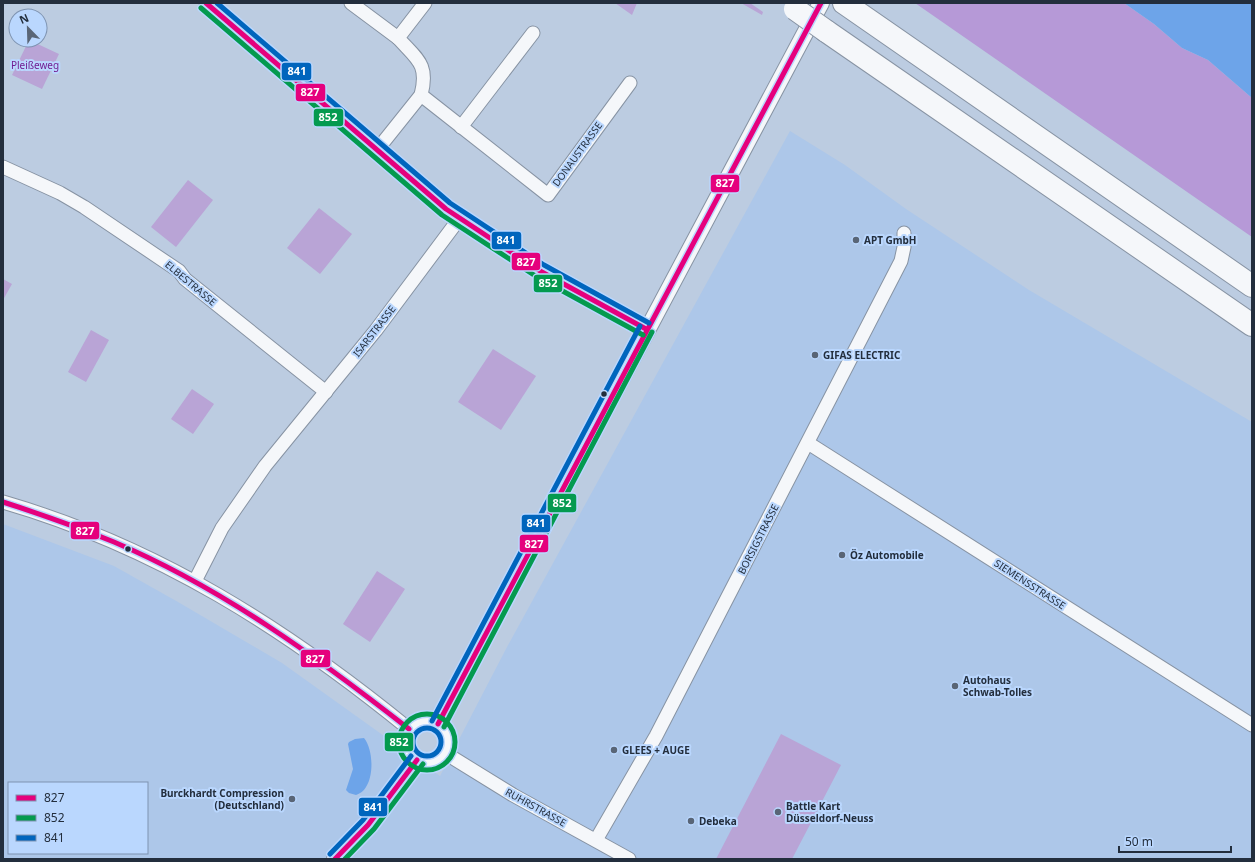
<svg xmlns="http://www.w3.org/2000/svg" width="1255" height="862" font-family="'Noto Sans',sans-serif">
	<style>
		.built { fill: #adc7e9; fill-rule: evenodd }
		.green { fill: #b9a4d6 }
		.forest { fill: #b699d7 }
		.water { fill: #6da4e9 }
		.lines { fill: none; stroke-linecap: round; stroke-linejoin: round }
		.minor-casing { stroke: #8793a3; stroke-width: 15 }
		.tertiary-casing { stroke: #8793a3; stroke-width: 18 }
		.motorway-casing { stroke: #8793a3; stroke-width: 24 }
		.minor { stroke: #f5f7fa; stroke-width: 13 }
		.tertiary { stroke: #f5f7fa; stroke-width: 16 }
		.motorway { stroke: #f5f7fa; stroke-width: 22 }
		.motorway-bridge-casing { stroke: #8793a3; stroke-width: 24; stroke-linecap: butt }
		.motorway-bridge { stroke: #f5f7fa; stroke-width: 22 }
		.bus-1-casing { stroke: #bad7fe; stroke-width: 8 }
		.bus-2-casing { stroke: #bad7fe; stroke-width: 8 }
		.bus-3-casing { stroke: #bad7fe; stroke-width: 8 }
		.bus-1 { stroke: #e5007d; stroke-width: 5 }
		.bus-2 { stroke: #049a4f; stroke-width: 5 }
		.bus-3 { stroke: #0065bd; stroke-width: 5 }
		.poi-dot { fill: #596576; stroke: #bad7fe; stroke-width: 1.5 }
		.bus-dot { fill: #232e3d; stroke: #bad7fe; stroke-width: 1.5 }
		.labels { text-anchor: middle; stroke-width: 4; stroke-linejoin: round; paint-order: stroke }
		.park-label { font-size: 10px; fill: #721d91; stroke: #bad7fe }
		.street-label { font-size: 10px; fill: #232e3d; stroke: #bad7fe }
		.poi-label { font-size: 10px; font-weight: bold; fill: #232e3d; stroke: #bad7fe; text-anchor: start }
		.line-badge { stroke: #bad7fe; stroke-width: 1.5 }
		.badge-label { font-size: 11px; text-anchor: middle; font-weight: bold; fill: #fff }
	</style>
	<rect width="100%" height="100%" fill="#bccce1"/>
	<path class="built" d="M790 131 845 165 906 209 1029 290 1252 422V859H3V524L114 566 178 602 282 663 440 776 507 647ZM9 783H147V853H9Z"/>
	<g class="green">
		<polygon points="615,3 637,3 632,15"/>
		<polygon points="741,3 750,3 763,12 762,15"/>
		<polygon points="29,40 59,54 42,89 12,75"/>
		<polygon points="188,180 213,200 176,247 151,227"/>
		<polygon points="319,208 352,234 320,274 287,248"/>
		<polygon points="3,279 12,284 3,300"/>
		<polygon points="91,330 109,340 86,382 68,372"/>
		<polygon points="493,349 536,376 501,430 458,402"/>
		<polygon points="192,389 214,404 193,434 171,419"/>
		<polygon points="377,571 405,589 370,642 343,624"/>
		<polygon points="781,734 841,765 792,859 716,859"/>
	</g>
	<polygon class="forest" points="915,3 1124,3 1154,24 1182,48 1208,60 1252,98 1252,237"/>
	<g class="water">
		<polygon points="1124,3 1252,3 1252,98 1208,60 1182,48 1154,24"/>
		<path d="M364 738C375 751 375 790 356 795L349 793 346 790 353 769 348 744 349 742 355 739Z"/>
	</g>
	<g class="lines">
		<defs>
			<g id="minor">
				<polyline points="206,3 446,209 540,271 646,329"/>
				<polyline points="351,3 398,38"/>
				<path d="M421 95C429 64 417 59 398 38L425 3"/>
				<polyline points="461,127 533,33"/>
				<polyline points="377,150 421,95 548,195 630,83"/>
				<polyline points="3,167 60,193 84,207 179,271 185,279 326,392"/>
				<polyline points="808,443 1252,725"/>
				<path d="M3 502C158 547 286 629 409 729"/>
				<polyline points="195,581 222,528 265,466 376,330 459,219"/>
				<polyline points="445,753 513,795 629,859"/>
				<polyline points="596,840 656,736 901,261 904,247 904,233"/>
			</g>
			<g id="tertiary">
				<circle cx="427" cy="742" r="21"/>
				<polyline points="438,724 821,3"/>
				<polyline points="335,859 368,825 417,760"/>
			</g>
			<g id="motorway">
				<polyline points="844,3 1252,286"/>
				<polyline points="826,31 1252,325"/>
			</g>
		</defs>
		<use href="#minor" class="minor-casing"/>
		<use href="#tertiary" class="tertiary-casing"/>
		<use href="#motorway" class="motorway-casing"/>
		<use href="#minor" class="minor"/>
		<use href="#tertiary" class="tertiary"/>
		<use href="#motorway" class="motorway"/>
		<defs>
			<polyline id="motorway-bridge" points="795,9 826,31"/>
		</defs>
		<use href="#motorway-bridge" class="motorway-bridge-casing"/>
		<use href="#motorway-bridge" class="motorway-bridge"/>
		<defs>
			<g id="bus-1">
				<polyline points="206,3 446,209 540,271 646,329"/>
				<path d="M3 502C40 514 77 527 114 542 222 588 317 657 409 729"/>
				<polyline points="438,724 821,3"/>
				<polyline points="335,859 368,825 417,760"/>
			</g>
			<g id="bus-2">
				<polyline points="201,8 442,215 537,277 643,335"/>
				<circle cx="427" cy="742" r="28"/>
				<polyline points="444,727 652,332"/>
				<polyline points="345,859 374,829 423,764"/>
			</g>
			<g id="bus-3">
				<polyline points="217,3 450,203 544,265 649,323"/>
				<polyline points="432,721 640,326"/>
				<circle cx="427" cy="742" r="14"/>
				<polyline points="330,854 363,820 411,756"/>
			</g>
		</defs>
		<use href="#bus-1" class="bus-1-casing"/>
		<use href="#bus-2" class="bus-2-casing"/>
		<use href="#bus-3" class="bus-3-casing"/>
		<use href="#bus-1" class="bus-1"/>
		<use href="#bus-2" class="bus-2"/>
		<use href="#bus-3" class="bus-3"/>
	</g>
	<g class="poi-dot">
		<circle cx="856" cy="240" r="4"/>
		<circle cx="815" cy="355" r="4"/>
		<circle cx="842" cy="555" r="4"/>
		<circle cx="955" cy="686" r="4"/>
		<circle cx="614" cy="750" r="4"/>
		<circle cx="292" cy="799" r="4"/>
		<circle cx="778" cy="812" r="4"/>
		<circle cx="691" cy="821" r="4"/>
	</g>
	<g class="bus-dot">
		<circle cx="604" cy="394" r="3.5"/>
		<circle cx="128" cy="549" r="3.5"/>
	</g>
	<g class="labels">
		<g class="park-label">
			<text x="35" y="69">Pleißeweg</text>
		</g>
		<g class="street-label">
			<text transform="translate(577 154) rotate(-54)" y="4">DONAUSTRASSE</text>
			<text transform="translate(191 283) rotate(40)" y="4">ELBESTRASSE</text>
			<text transform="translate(374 331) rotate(-52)" y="4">ISARSTRASSE</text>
			<text transform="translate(758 539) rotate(-63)" y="4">BORSIGSTRASSE</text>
			<text transform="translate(1030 584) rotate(33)" y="4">SIEMENSSTRASSE</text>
			<text transform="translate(536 807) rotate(29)" y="4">RUHRSTRASSE</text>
		</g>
		<g class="poi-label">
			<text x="864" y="244">APT GmbH</text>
			<text x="823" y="359">GIFAS ELECTRIC</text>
			<text x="850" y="559">Öz Automobile</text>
			<text x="963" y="684">Autohaus<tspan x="963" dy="12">Schwab-Tolles</tspan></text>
			<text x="622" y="754">GLEES + AUGE</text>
			<text x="284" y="797" text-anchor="end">Burckhardt Compression<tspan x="284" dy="12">(Deutschland)</tspan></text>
			<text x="786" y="810">Battle Kart<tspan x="786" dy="12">Düsseldorf-Neuss</tspan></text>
			<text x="699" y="825">Debeka</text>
		</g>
	</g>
	<g class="line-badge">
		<rect x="281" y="62" width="31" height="19" rx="4" fill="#0065bd"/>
		<rect x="295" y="83" width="31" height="19" rx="4" fill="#e5007d"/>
		<rect x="313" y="108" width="31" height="19" rx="4" fill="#049a4f"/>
		<rect x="710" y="174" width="30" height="19" rx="4" fill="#e5007d"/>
		<rect x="491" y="231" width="31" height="19" rx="4" fill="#0065bd"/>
		<rect x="511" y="252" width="30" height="19" rx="4" fill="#e5007d"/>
		<rect x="533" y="274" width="30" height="19" rx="4" fill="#049a4f"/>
		<rect x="547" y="493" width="30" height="20" rx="4" fill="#049a4f"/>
		<rect x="521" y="514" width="30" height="19" rx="4" fill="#0065bd"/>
		<rect x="70" y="521" width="30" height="19" rx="4" fill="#e5007d"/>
		<rect x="519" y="534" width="30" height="19" rx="4" fill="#e5007d"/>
		<rect x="300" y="649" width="31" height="19" rx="4" fill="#e5007d"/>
		<rect x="384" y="732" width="30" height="20" rx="4" fill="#049a4f"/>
		<rect x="358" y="797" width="30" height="20" rx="4" fill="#0065bd"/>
	</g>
	<g class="badge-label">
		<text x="297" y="75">841</text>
		<text x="310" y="96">827</text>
		<text x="328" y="121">852</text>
		<text x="725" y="187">827</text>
		<text x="506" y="244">841</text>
		<text x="526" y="266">827</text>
		<text x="548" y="287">852</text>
		<text x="562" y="507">852</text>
		<text x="536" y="527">841</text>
		<text x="85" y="535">827</text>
		<text x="534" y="548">827</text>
		<text x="315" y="663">827</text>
		<text x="399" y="746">852</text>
		<text x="373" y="811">841</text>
	</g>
	<rect width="1255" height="862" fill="none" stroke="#232e3d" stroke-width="8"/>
	<rect x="8" y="782" width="140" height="72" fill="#bad7fe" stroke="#7e93b1"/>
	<rect x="16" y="795" width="20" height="6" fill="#e5007d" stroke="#7e93b1"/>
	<text x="44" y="802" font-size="12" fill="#232e3d">827</text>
	<rect x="16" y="815" width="20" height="6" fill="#049a4f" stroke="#7e93b1"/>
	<text x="44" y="822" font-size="12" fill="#232e3d">852</text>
	<rect x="16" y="835" width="20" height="6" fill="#0065bd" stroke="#7e93b1"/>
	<text x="44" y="842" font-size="12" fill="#232e3d">841</text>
	<g transform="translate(28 28) rotate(337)"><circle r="19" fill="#bad7fe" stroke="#7e93b1"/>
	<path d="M0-3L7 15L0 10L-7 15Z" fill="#596576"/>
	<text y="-6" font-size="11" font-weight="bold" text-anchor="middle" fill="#232e3d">N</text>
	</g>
	<path d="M1119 846v6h112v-6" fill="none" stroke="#232e3d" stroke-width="2"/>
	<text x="1125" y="846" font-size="12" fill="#232e3d" stroke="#bad7fe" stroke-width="3" paint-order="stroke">50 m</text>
</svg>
